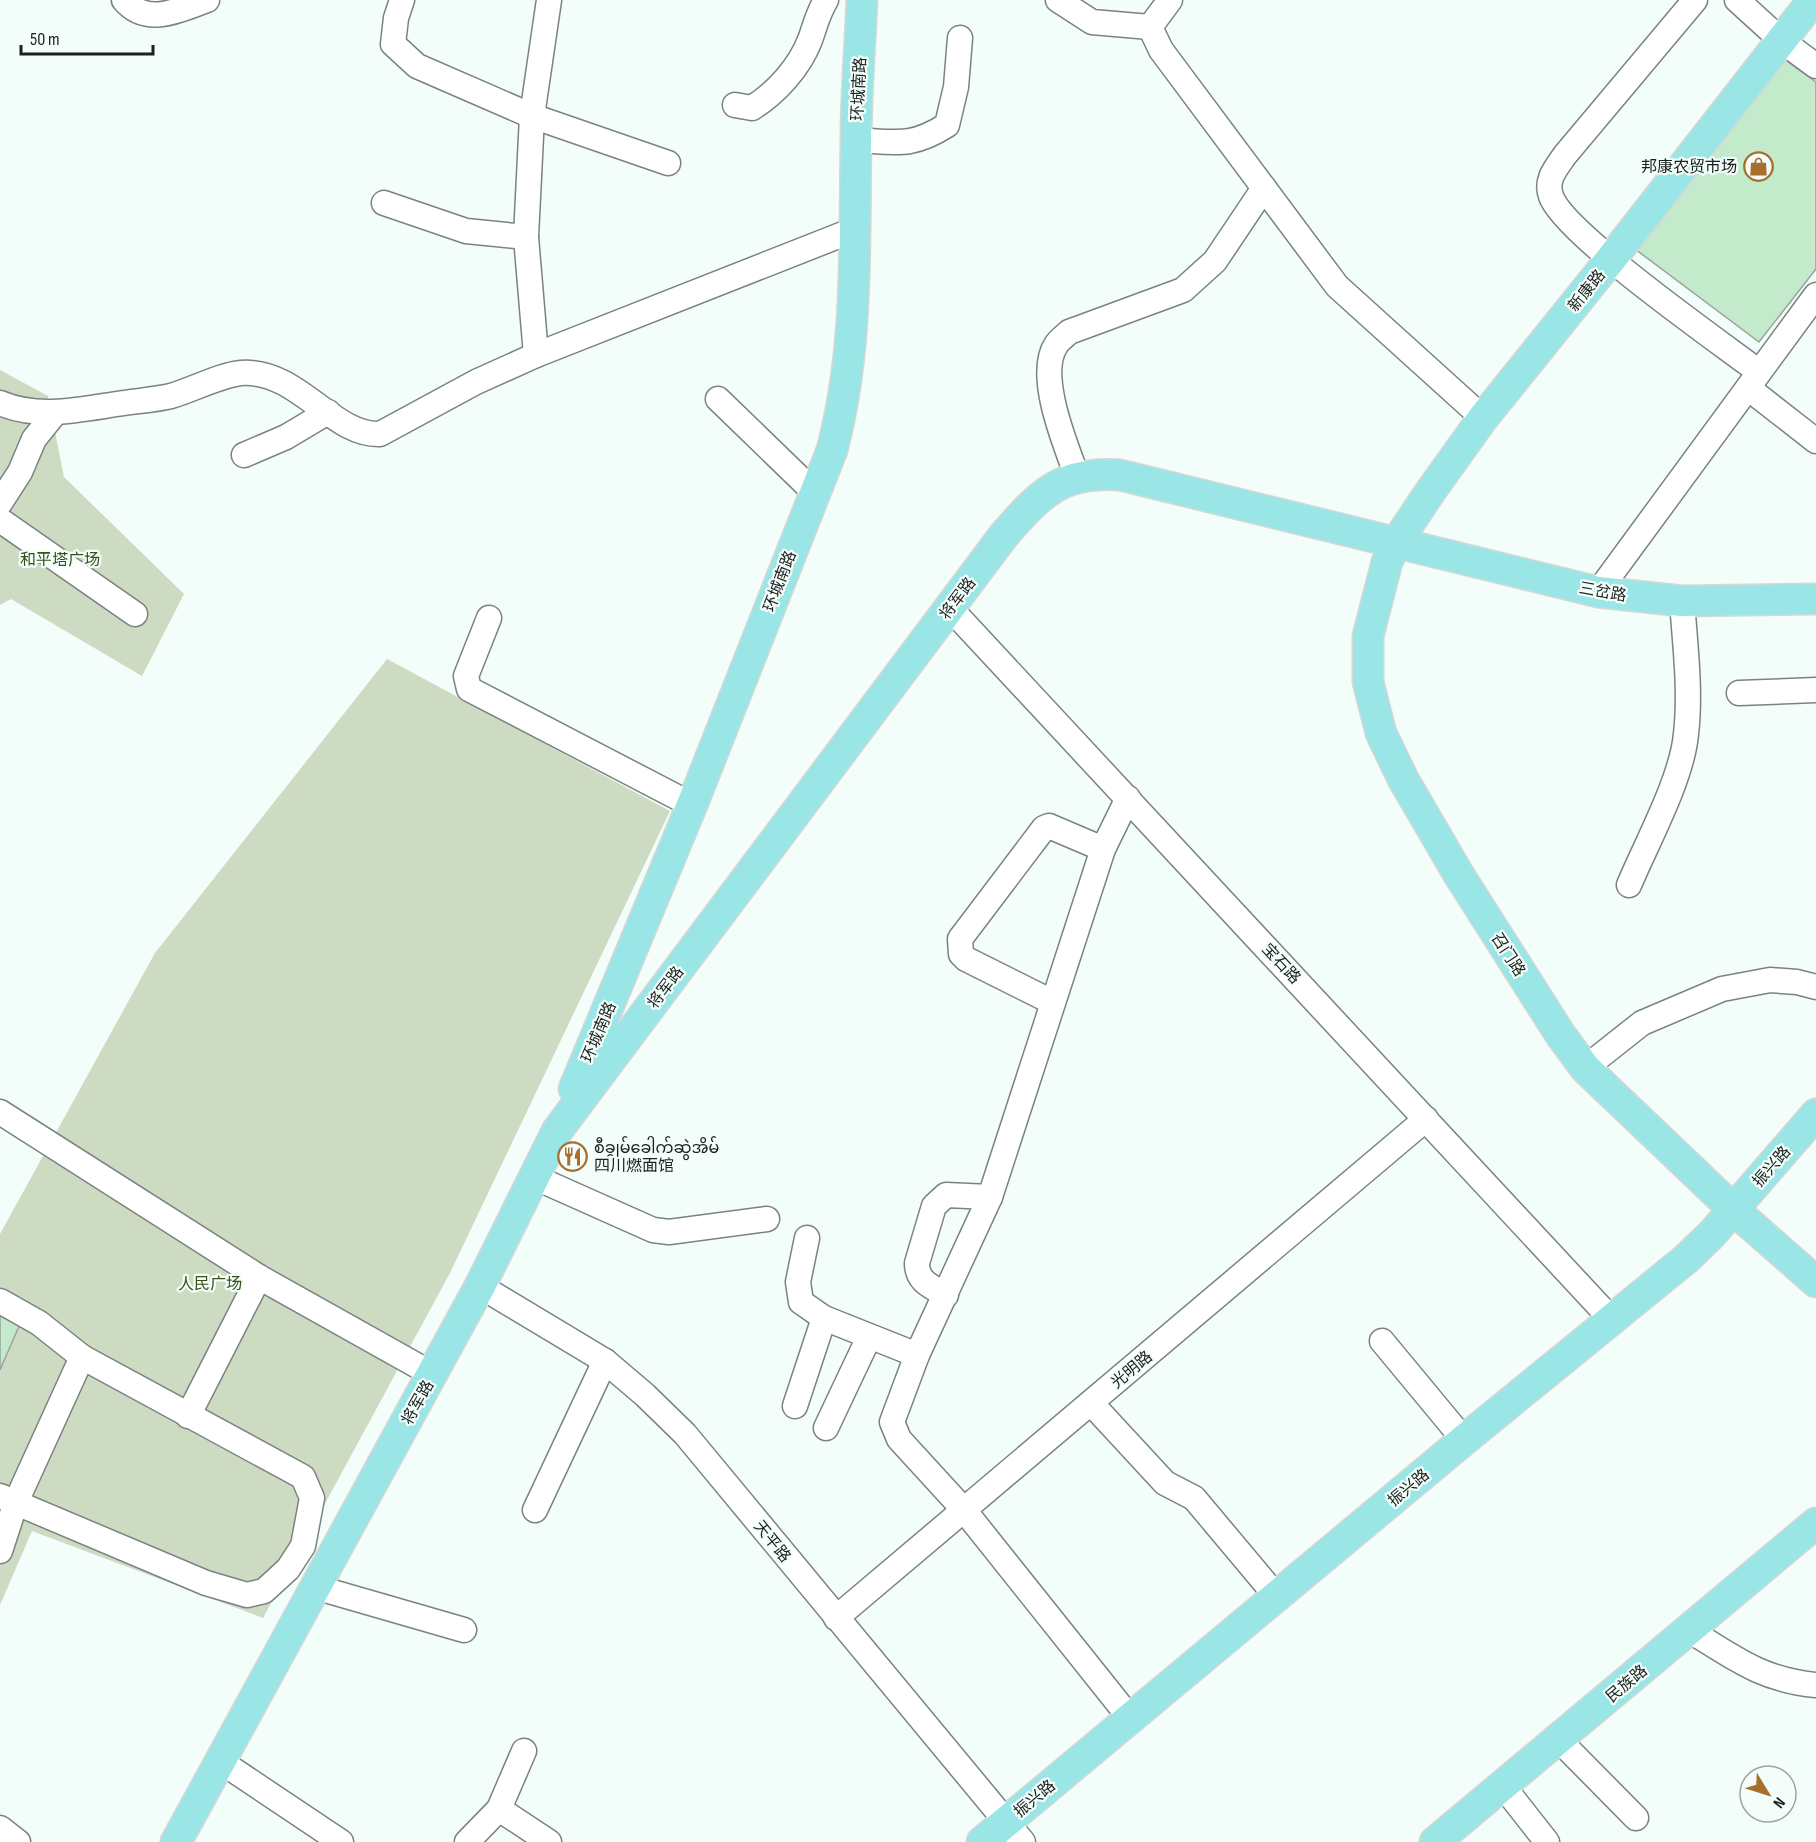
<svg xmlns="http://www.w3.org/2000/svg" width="1816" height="1842" font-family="'Sofia Sans Condensed','Noto Sans SC','Noto Sans Myanmar',sans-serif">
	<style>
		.green { fill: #cedbc3 }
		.building { fill: #c2eacb; stroke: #9ca39e; stroke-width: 1.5 }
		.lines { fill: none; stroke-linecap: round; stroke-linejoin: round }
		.minor-casing { stroke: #7a8380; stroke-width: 27 }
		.major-casing { stroke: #d6d7d7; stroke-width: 33 }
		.minor { stroke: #fff; stroke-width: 24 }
		.major { stroke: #9ae5e5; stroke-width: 30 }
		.labels { text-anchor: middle; stroke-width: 4.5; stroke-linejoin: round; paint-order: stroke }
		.street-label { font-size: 16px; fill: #1c201f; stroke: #f3fdf9 }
		.poi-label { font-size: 16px; fill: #1c201f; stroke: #f3fdf9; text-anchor: end }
		.park-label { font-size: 16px; fill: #365018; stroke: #f3fdf9 }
	</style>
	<rect width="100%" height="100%" fill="#f3fdf9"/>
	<g class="green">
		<polygon points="0,370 48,396 64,477 184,594 142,676 11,599 0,605"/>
		<polygon points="387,659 670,811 450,1273 263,1618 32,1531 0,1605 0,1234 155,953"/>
	</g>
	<g class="building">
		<polygon points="1784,59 1816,82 1816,269 1759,342 1635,249"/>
		<polygon points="0,1315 20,1324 0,1370"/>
	</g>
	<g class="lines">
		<defs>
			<g id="minor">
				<path d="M124 0C147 27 179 10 207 0"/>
				<polyline points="402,0 396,18 393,44 417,66 532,116 668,163"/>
				<polyline points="1058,0 1092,22 1150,27"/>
				<path d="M1695 0 1565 155C1556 168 1545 180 1551 196 1563 233 1721 343 1759 372"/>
				<polyline points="1737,0 1782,41 1816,66"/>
				<polyline points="1150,27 1161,50 1337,286 1483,418"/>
				<polyline points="1150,27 1170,0"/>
				<path d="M735 105 752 108C776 93 799 68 810 40 815 26 818 13 826 0"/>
				<path d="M856 140C896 142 911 148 947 125L956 87 960 38"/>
				<polyline points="384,203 466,231 526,237"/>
				<polyline points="536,355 526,237 532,116 549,0"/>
				<polyline points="1748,388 1816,441"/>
				<polyline points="718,399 814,492"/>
				<path d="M0 403C38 419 78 410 117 404 135 401 154 400 171 396 192 390 220 375 241 373 298 369 332 436 380 434L476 382 536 355 856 229"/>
				<polyline points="244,455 286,437 328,412"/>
				<path d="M1077 476C1066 446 1036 375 1056 345 1059 340 1065 336 1069 332L1183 290 1215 261 1264 188"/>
				<polyline points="0,503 20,472 34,439 55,413"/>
				<polyline points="0,520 135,614"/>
				<polyline points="1598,592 1816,295"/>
				<polyline points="950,608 1612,1320"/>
				<polyline points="489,618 466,676 469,689 692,805"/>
				<polyline points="1739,693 1816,690"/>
				<polyline points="1128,798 1103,849 990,1197 917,1355 892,1422 899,1439 964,1510 1130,1718"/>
				<path d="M1629 885C1647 842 1682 779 1686 734 1691 690 1685 645 1682 601"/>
				<polyline points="1052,1002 966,959 961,954 960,939 1044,828 1049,826 1103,849"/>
				<polyline points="1585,1068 1642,1023 1722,989 1770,980 1797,982 1816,987"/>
				<polyline points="0,1112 259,1277 432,1374"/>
				<polyline points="534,1177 653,1230 669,1232 767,1219"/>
				<polyline points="807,1238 798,1282 801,1302 824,1318 917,1355"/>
				<polyline points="480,1286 605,1361 645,1395 685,1434 1023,1842"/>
				<path d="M946 1295C931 1286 917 1282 917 1263L934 1206 946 1195 990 1197"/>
				<polyline points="0,1301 39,1323 82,1357 303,1477 312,1498 303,1546 288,1569 264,1591 247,1595 206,1583 0,1496"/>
				<polyline points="1382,1341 1464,1440"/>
				<polyline points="1091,1403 1165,1483 1194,1498 1277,1597"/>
				<polyline points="795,1406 824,1318"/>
				<polyline points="188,1416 259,1277"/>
				<polyline points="826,1428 869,1337"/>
				<polyline points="535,1510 605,1361"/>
				<polyline points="0,1551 16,1502 82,1357"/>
				<polyline points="315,1587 464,1630"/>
				<polyline points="836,1618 1426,1119"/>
				<path d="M1689 1630C1734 1658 1762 1680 1816 1685"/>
				<polyline points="1558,1739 1636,1818"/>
				<polyline points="220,1761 341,1842"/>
				<polyline points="1503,1786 1547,1842"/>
				<polyline points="499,1809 549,1842"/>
				<polyline points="0,1828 18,1842"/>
				<polyline points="467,1842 499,1809 524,1751"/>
			</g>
			<g id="major">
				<polyline points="1813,0 1611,259 1483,418 1430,492 1396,543 1387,562 1368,636 1368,682 1381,733 1403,779 1459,875 1560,1034 1585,1068 1609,1091 1734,1210 1816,1282"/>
				<path d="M574 1089 692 805 832 450C859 348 854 245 856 141 856 94 860 47 862 0"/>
				<path d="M176 1842 480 1286 557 1131 1004 535C1041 493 1061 471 1120 475L1598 592 1682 601 1816 599"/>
				<polyline points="982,1842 1464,1440 1686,1259 1712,1234 1816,1114"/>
				<polyline points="1435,1842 1816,1523"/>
			</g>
		</defs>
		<use href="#minor" class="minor-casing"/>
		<use href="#major" class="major-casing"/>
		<use href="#minor" class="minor"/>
		<use href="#major" class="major"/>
	</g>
	<defs>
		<symbol id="shop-ring" viewBox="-11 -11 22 22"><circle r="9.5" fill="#f3fdf9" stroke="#a76e2c" stroke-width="1.5"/><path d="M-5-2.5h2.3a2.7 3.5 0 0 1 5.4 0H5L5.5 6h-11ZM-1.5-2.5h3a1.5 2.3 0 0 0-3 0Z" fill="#a76e2c"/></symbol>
		<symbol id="restaurant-ring" viewBox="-11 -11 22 22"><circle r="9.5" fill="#f3fdf9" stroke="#a76e2c" stroke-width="1.5"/><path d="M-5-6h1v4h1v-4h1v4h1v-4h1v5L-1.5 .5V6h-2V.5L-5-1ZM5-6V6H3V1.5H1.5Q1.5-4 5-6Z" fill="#a76e2c"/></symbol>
	</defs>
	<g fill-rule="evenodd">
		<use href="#shop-ring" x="1742" y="150" width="33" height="33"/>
		<use href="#restaurant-ring" x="556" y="1140" width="33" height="33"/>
	</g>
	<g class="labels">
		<g class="street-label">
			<text transform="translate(858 89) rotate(-87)" y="6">环城南路</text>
			<text transform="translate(1586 290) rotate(-51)" y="6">新康路</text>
			<text transform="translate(779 581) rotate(-69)" y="6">环城南路</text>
			<text transform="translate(1603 591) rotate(10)" y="6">三岔路</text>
			<text transform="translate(957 598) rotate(-53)" y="6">将军路</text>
			<text transform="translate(1509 954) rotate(57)" y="6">召门路</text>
			<text transform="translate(1282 963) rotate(47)" y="6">宝石路</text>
			<text transform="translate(665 987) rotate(-53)" y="6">将军路</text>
			<text transform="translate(598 1032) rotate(-67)" y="6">环城南路</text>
			<text transform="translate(1771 1166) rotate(-49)" y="6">振兴路</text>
			<text transform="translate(1131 1369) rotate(-40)" y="6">光明路</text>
			<text transform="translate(417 1402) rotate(-61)" y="6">将军路</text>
			<text transform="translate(1408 1487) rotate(-40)" y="6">振兴路</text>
			<text transform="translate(773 1541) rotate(51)" y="6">天平路</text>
			<text transform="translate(1626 1683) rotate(-40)" y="6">民族路</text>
			<text transform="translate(1034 1798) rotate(-40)" y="6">振兴路</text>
		</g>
		<g class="poi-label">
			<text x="1737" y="172">邦康农贸市场</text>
			<text x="594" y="1153" text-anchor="start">စီချွမ်ခေါက်ဆွဲအိမ်<tspan x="594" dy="18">四川燃面馆</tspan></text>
		</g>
		<g class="park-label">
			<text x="60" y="565">和平塔广场</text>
			<text x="210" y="1289">人民广场</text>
		</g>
	</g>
	<g transform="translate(1768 1794) rotate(128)"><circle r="28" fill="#f3fdf9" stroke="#9da5a2" stroke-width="1.5"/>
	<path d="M0-4.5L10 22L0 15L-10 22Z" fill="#a76e2c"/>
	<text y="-9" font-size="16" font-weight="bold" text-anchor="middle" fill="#1c201f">N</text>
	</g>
	<path d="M21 45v9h132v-9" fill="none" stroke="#1c201f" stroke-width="3"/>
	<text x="30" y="45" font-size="18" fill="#1c201f" stroke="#f3fdf9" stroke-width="4.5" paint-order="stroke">50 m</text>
</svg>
